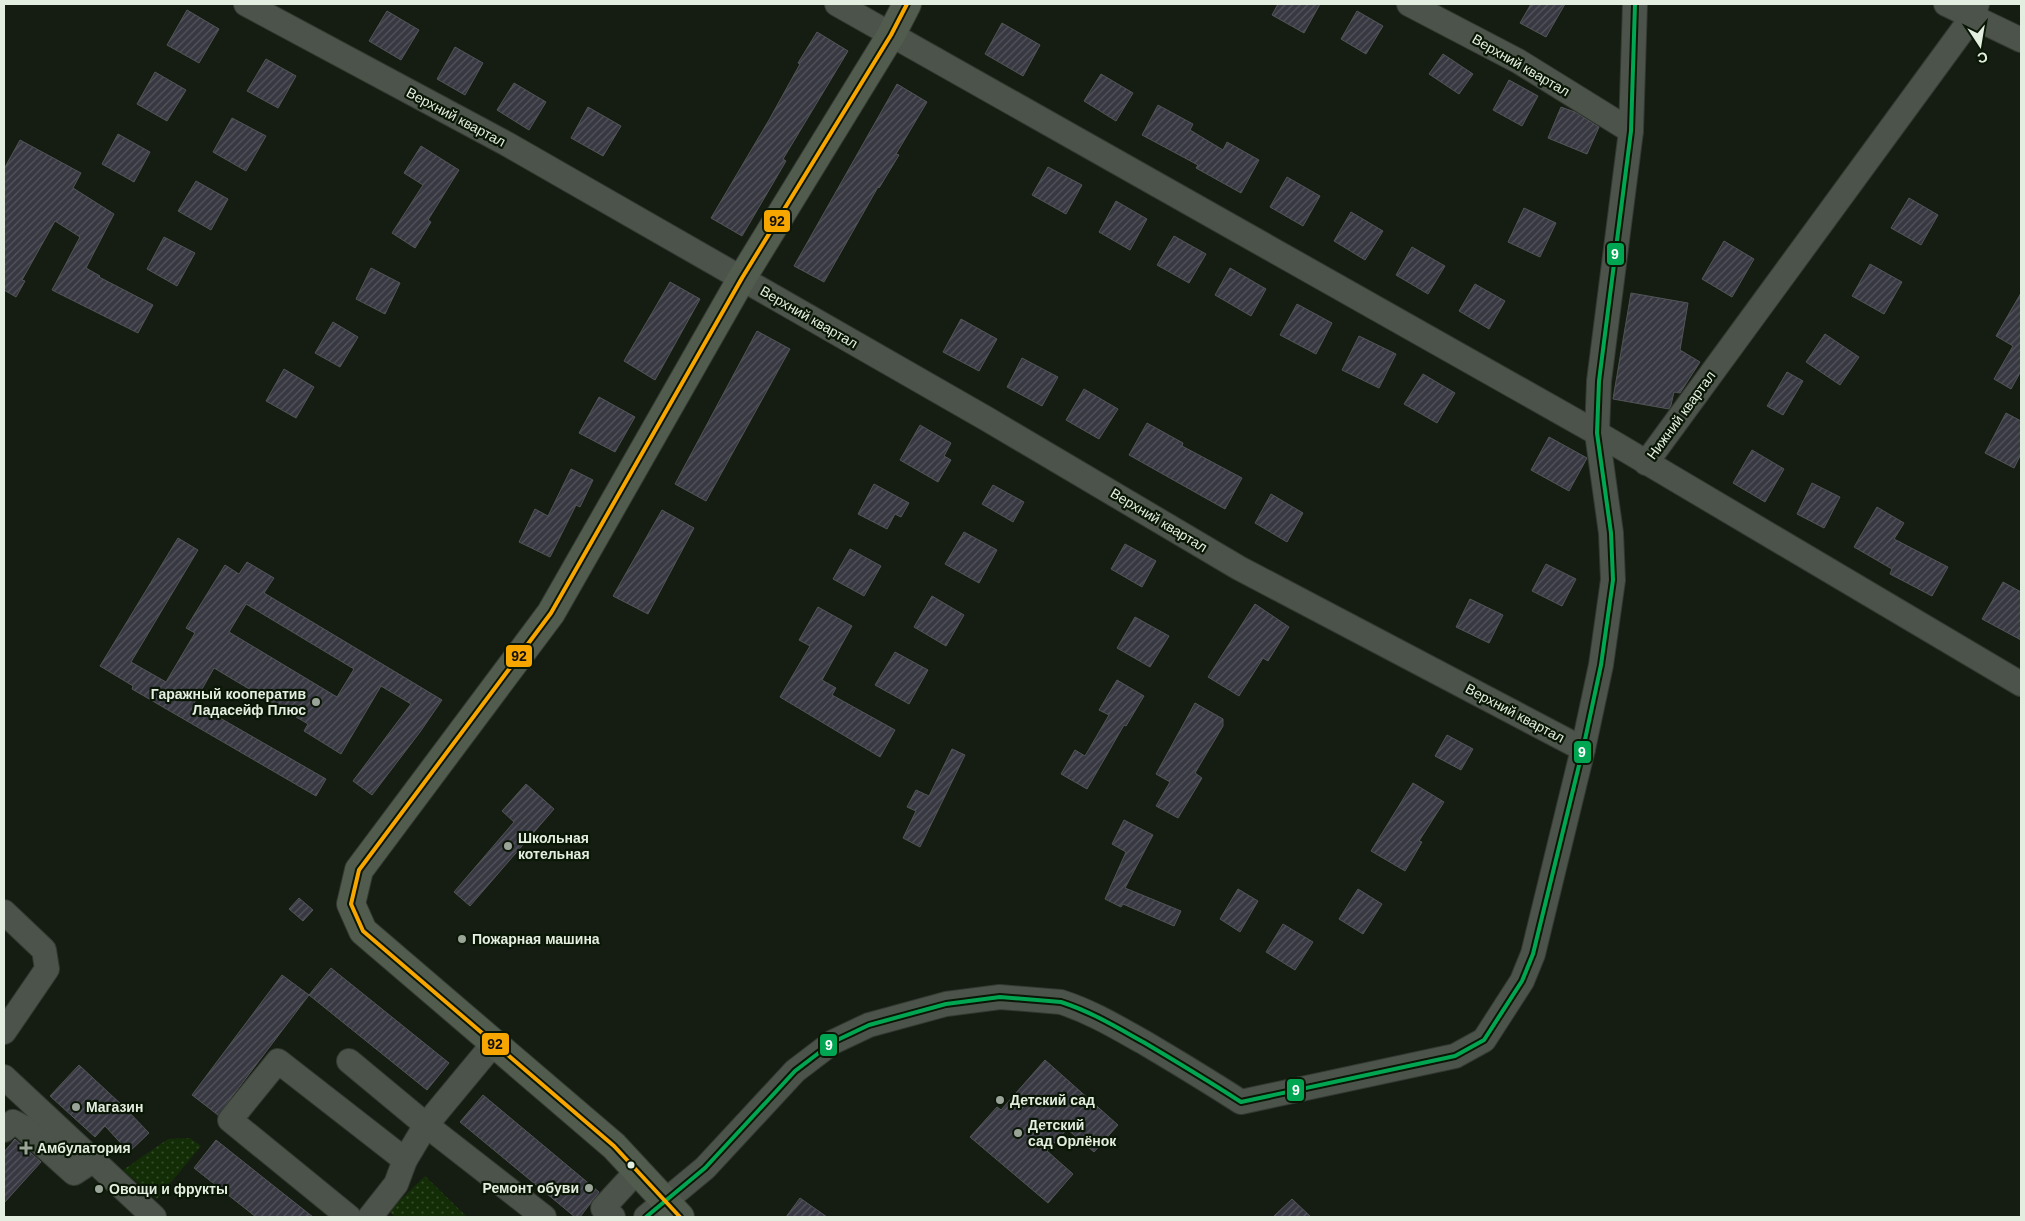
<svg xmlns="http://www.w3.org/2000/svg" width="2025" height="1221" font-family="Arial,sans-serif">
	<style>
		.park { fill: url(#park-dots) }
		.building { fill: url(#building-hatch); stroke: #525556; fill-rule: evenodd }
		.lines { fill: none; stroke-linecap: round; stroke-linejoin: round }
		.minor-casing { stroke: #333931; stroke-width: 26 }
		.major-casing { stroke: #333931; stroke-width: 30 }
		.minor { stroke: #4c534a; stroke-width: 24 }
		.major { stroke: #525c4e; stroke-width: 28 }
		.bus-1-casing { stroke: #0b1706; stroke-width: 8 }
		.bus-2-casing { stroke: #0b1706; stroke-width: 8 }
		.bus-1 { stroke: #00a651; stroke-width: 4 }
		.bus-2 { stroke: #f7a600; stroke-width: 4 }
		.poi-dot { fill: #9ba498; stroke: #0b1706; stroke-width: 2 }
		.bus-dot { fill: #e3ede0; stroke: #0b1706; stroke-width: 2 }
		.labels { text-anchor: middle; stroke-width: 4.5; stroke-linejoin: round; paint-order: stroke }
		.street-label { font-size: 14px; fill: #e3ede0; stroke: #0b1706 }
		.poi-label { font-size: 14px; font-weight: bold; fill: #e3ede0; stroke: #0b1706; text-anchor: start }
		.line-badge { stroke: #0b1706; stroke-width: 2 }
		.badge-label { font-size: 14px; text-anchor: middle; font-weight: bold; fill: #fff }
		.pale-badge-label { font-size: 14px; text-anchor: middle; font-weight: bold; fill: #111 }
	</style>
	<defs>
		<pattern id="park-dots" width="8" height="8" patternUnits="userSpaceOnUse" patternTransform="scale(1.25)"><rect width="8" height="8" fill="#132d06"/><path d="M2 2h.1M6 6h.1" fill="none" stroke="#354c2a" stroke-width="1.8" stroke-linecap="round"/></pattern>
		<pattern id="building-hatch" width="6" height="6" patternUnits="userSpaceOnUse" patternTransform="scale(1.25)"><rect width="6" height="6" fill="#383842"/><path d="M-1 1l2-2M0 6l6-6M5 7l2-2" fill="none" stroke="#55555d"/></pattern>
	</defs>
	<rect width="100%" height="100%" fill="#151d12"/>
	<g class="park">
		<polygon points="190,1138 201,1146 157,1199 123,1170 168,1139"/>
		<polygon points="425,1176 467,1217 395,1217 389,1211"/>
	</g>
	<g class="building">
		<polygon points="1278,4 1320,4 1304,33 1272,15"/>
		<polygon points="1531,4 1565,4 1546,37 1520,23"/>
		<polygon points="187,10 219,29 199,63 167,45"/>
		<polygon points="387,11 419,30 401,60 369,41"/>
		<polygon points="1357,11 1383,26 1366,54 1341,39"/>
		<polygon points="1002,23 1040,45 1023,76 985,54"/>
		<polygon points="817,32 848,51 783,159 786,161 742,236 711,218 769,120 800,64 798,63"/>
		<polygon points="455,47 483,63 465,95 437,79"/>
		<polygon points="1443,54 1473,74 1459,94 1429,74"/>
		<polygon points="266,59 296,76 278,108 247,91"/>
		<polygon points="155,72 186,90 167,121 137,104"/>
		<polygon points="1101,74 1133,93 1116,121 1084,101"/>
		<polygon points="1509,80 1538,96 1522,126 1493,110"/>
		<polygon points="514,83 546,102 529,130 497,110"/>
		<polygon points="897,84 927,102 896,154 899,155 879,188 878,187 824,282 794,266"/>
		<polygon points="1158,105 1193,124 1190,130 1223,150 1227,142 1259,160 1241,193 1196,168 1198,165 1142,135"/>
		<polygon points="588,107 621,126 603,156 571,138"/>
		<polygon points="1561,107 1575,112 1599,127 1587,154 1548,138"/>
		<polygon points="232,118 266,136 246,171 213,152"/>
		<polygon points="118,134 150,152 134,182 102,164"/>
		<polygon points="20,140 81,173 73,188 114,214 86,268 100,276 99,277 153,305 138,333 52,290 80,237 55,221 22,280 25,281 16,297 4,290 4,169"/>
		<polygon points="421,146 459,170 428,220 431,222 415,248 392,233 423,185 404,173"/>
		<polygon points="1048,167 1082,185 1066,214 1032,195"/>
		<polygon points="1287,177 1320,196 1303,226 1270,207"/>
		<polygon points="196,181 228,199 211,230 178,211"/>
		<polygon points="1909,198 1938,215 1921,245 1891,228"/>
		<polygon points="1116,201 1147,219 1130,250 1099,232"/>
		<polygon points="1524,208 1556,223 1540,257 1508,242"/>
		<polygon points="1351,212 1383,231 1365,260 1334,241"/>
		<polygon points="1174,236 1206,254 1189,283 1157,265"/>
		<polygon points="164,237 195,253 177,286 147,269"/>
		<polygon points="1724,241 1754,259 1732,297 1702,279"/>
		<polygon points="1412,247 1445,266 1428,294 1396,275"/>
		<polygon points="1870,264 1902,282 1884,314 1852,296"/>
		<polygon points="371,268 400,283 385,314 356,299"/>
		<polygon points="1230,268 1266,289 1251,316 1215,295"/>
		<polygon points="670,282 700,299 655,380 624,361"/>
		<polygon points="1475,284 1505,301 1489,329 1459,311"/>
		<polygon points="1631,293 1688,303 1680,350 1700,362 1680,393 1674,392 1671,405 1669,409 1613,399"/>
		<polygon points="2021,293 2021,371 2011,389 1994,379 2013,346 1996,336"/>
		<polygon points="1297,304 1332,323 1316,354 1280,335"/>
		<polygon points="961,319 997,339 979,371 943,352"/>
		<polygon points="333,322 358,337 340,367 315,353"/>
		<polygon points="757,331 790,349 706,501 675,484"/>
		<polygon points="1825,334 1859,357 1840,385 1806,362"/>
		<polygon points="1359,336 1396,354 1379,388 1342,370"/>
		<polygon points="1022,358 1058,377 1042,406 1007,387"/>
		<polygon points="284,369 314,387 296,418 266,401"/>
		<polygon points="1787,372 1803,381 1783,415 1767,406"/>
		<polygon points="1423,374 1455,393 1437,423 1404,404"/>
		<polygon points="1084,389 1118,409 1099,439 1066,420"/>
		<polygon points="599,397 635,417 615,452 579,433"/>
		<polygon points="2006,413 2021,421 2021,454 2014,468 1985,453"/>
		<polygon points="1147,423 1183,443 1182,446 1242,478 1225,509 1129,455"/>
		<polygon points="920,425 951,443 944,456 951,460 938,482 900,460"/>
		<polygon points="1549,437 1587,458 1569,491 1531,470"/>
		<polygon points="1752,450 1784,469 1765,502 1733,483"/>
		<polygon points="571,469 593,480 580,507 576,505 550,557 519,542 535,509 548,516"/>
		<polygon points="1812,483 1840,497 1824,528 1797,514"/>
		<polygon points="874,484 909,503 901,517 895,514 887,529 858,514"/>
		<polygon points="993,485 1024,502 1013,522 982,504"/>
		<polygon points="1271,494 1303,513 1287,542 1255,523"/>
		<polygon points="1877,507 1904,523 1894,539 1948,567 1932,596 1890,574 1892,569 1854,547"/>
		<polygon points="662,510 694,528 648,614 613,596"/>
		<polygon points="964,532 997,550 979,583 945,564"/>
		<path d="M178 538 198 550 131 662 166 682 195 633 186 628 225 565 239 574 247 562 274 578 264 593 442 700 420 732 372 795 353 781 411 704 381 686 341 754 304 731 308 724 214 668 194 703 326 779 316 796 132 689 133 686 100 666ZM246 604 354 669 337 697 229 632Z"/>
		<polygon points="1125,544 1156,561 1142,587 1111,569"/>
		<polygon points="850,549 881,566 864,596 833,579"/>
		<polygon points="1546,564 1576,579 1562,606 1532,591"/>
		<polygon points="2003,582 2021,592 2021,640 1982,619"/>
		<polygon points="932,596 964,615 946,646 914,627"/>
		<polygon points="1470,599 1503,615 1489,643 1456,627"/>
		<polygon points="1255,604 1289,627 1268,661 1263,658 1239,696 1208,677"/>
		<polygon points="818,607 852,626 822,680 836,688 832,695 895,730 880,757 780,697 810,646 799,640"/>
		<polygon points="1135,617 1169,636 1150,667 1117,648"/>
		<polygon points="895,652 928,670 909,704 875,685"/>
		<polygon points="1117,680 1144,696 1126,726 1124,725 1087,789 1061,774 1075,750 1085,756 1109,715 1099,710"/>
		<polygon points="1195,703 1223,719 1223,726 1195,773 1202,778 1178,818 1156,806 1170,782 1156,774"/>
		<polygon points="1447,735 1473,749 1461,770 1435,756"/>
		<polygon points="952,749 965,755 920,847 903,838 916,811 907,807 916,790 929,796"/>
		<polygon points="1413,783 1444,802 1419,841 1422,842 1405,871 1371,851"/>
		<polygon points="526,784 554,809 470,906 454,892 514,822 502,811"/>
		<polygon points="1124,820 1153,835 1125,888 1181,911 1174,926 1123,904 1121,907 1105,899 1126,852 1112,844"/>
		<polygon points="1238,889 1258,901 1240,932 1220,919"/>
		<polygon points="1358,889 1382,904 1363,934 1339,919"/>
		<polygon points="299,898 313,910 303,921 289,909"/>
		<polygon points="1283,924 1313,942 1295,970 1266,952"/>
		<polygon points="331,968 449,1063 427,1090 309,995"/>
		<polygon points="282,975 309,995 218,1115 192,1095"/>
		<polygon points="1045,1060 1118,1125 1094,1152 1067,1129 1047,1151 1073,1174 1048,1203 970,1137 997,1107 1001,1110"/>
		<polygon points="79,1065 123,1106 149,1133 129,1152 105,1126 95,1137 50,1096"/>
		<polygon points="483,1095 599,1192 580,1217 575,1217 460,1122"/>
		<polygon points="15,1139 41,1162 4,1203 4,1152"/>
		<polygon points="216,1140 275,1187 313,1217 256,1217 194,1168"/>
		<polygon points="800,1198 827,1217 786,1217"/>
		<polygon points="1292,1199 1311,1217 1273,1217"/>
	</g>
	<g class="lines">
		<defs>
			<g id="minor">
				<polyline points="246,4 507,144 987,419 1239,568 1583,749"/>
				<polyline points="837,4 1597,433 2021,684"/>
				<polyline points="1409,4 1518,61 1631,131"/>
				<polyline points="1946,4 2021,40"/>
				<polyline points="1646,463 1973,16 1977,4"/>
				<polyline points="4,912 44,950 47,969 4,1032"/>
				<polyline points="494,1043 426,1125 544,1217"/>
				<polyline points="349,1061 426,1125 405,1160 278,1061 230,1120 349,1217"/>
				<polyline points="4,1077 154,1217"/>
				<polyline points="4,1130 13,1122 23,1127 74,1173 94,1160"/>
				<polyline points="370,1217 396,1184 405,1160"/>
				<polyline points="613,1217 603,1208 637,1171"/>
				<path d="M646 1217 705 1168 795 1071 833 1042 869 1025 946 1004 1000 997 1061 1002C1092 1012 1118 1028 1145 1043 1177 1062 1210 1082 1241 1102L1455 1056 1484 1040 1522 981 1533 954 1583 749 1601 665 1613 580 1611 533 1597 433 1599 381 1631 131 1635 4"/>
			</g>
			<polyline id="major" points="680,1217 614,1146 363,931 351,904 359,870 551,613 742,278 891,35 907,4"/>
		</defs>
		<use href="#minor" class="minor-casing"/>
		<use href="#major" class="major-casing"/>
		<use href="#minor" class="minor"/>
		<use href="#major" class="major"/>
		<defs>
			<path id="bus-1" d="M646 1217 705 1168 795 1071 833 1042 869 1025 946 1004 1000 997 1061 1002C1092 1012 1118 1028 1145 1043 1177 1062 1210 1082 1241 1102L1455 1056 1484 1040 1522 981 1533 954 1583 749 1601 665 1613 580 1611 533 1597 433 1599 381 1631 131 1635 4"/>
			<polyline id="bus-2" points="680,1217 614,1146 363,931 351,904 359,870 551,613 742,278 891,35 907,4"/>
		</defs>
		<use href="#bus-1" class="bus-1-casing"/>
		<use href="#bus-2" class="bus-2-casing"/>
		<use href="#bus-1" class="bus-1"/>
		<use href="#bus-2" class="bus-2"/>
	</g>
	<g class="poi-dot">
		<circle cx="316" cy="702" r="5"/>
		<circle cx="508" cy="846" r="5"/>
		<circle cx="462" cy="939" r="5"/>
		<circle cx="1000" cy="1100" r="5"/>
		<circle cx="76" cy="1107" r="5"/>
		<circle cx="1018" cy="1133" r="5"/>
		<path d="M23.5 1140.5h5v5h5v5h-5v5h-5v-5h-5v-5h5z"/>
		<circle cx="589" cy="1188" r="5"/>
		<circle cx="99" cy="1189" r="5"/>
	</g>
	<circle class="bus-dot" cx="631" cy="1165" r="4.5"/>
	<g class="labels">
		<g class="street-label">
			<text transform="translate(1521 65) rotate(30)" y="5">Верхний квартал</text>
			<text transform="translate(456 117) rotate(28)" y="5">Верхний квартал</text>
			<text transform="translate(809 317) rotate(30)" y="5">Верхний квартал</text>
			<text transform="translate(1681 415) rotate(-54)" y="5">Нижний квартал</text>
			<text transform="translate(1159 520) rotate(31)" y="5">Верхний квартал</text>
			<text transform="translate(1515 713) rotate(28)" y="5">Верхний квартал</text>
		</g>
		<g class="poi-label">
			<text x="306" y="699" text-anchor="end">Гаражный кооператив<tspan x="306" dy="16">Ладасейф Плюс</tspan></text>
			<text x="518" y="843">Школьная<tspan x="518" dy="16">котельная</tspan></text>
			<text x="472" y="944">Пожарная машина</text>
			<text x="1010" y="1105">Детский сад</text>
			<text x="86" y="1112">Магазин</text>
			<text x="1028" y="1130">Детский<tspan x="1028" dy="16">сад Орлёнок</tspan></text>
			<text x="37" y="1153">Амбулатория</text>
			<text x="579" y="1193" text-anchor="end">Ремонт обуви</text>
			<text x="109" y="1194">Овощи и фрукты</text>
		</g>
	</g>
	<g class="line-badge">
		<rect x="763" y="209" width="28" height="24" rx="5" fill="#f7a600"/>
		<rect x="1606" y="242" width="19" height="24" rx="5" fill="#00a651"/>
		<rect x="505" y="644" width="28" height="24" rx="5" fill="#f7a600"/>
		<rect x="1573" y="740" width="19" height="24" rx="5" fill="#00a651"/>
		<rect x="481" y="1032" width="29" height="24" rx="5" fill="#f7a600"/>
		<rect x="819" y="1033" width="19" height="24" rx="5" fill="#00a651"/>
		<rect x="1286" y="1078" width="19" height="24" rx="5" fill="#00a651"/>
	</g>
	<g class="badge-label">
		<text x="1615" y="259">9</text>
		<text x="1582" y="757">9</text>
		<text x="829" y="1050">9</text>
		<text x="1296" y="1095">9</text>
	</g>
	<g class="pale-badge-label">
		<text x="777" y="226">92</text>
		<text x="519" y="661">92</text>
		<text x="495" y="1049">92</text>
	</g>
	<rect width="2025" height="1221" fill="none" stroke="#e3ede0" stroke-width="10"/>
	<g transform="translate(1980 45) rotate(168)" stroke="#0b1706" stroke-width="4" paint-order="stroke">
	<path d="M0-4L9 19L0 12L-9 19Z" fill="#e3ede0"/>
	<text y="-8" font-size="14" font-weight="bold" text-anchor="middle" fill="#e3ede0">С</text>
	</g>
</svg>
